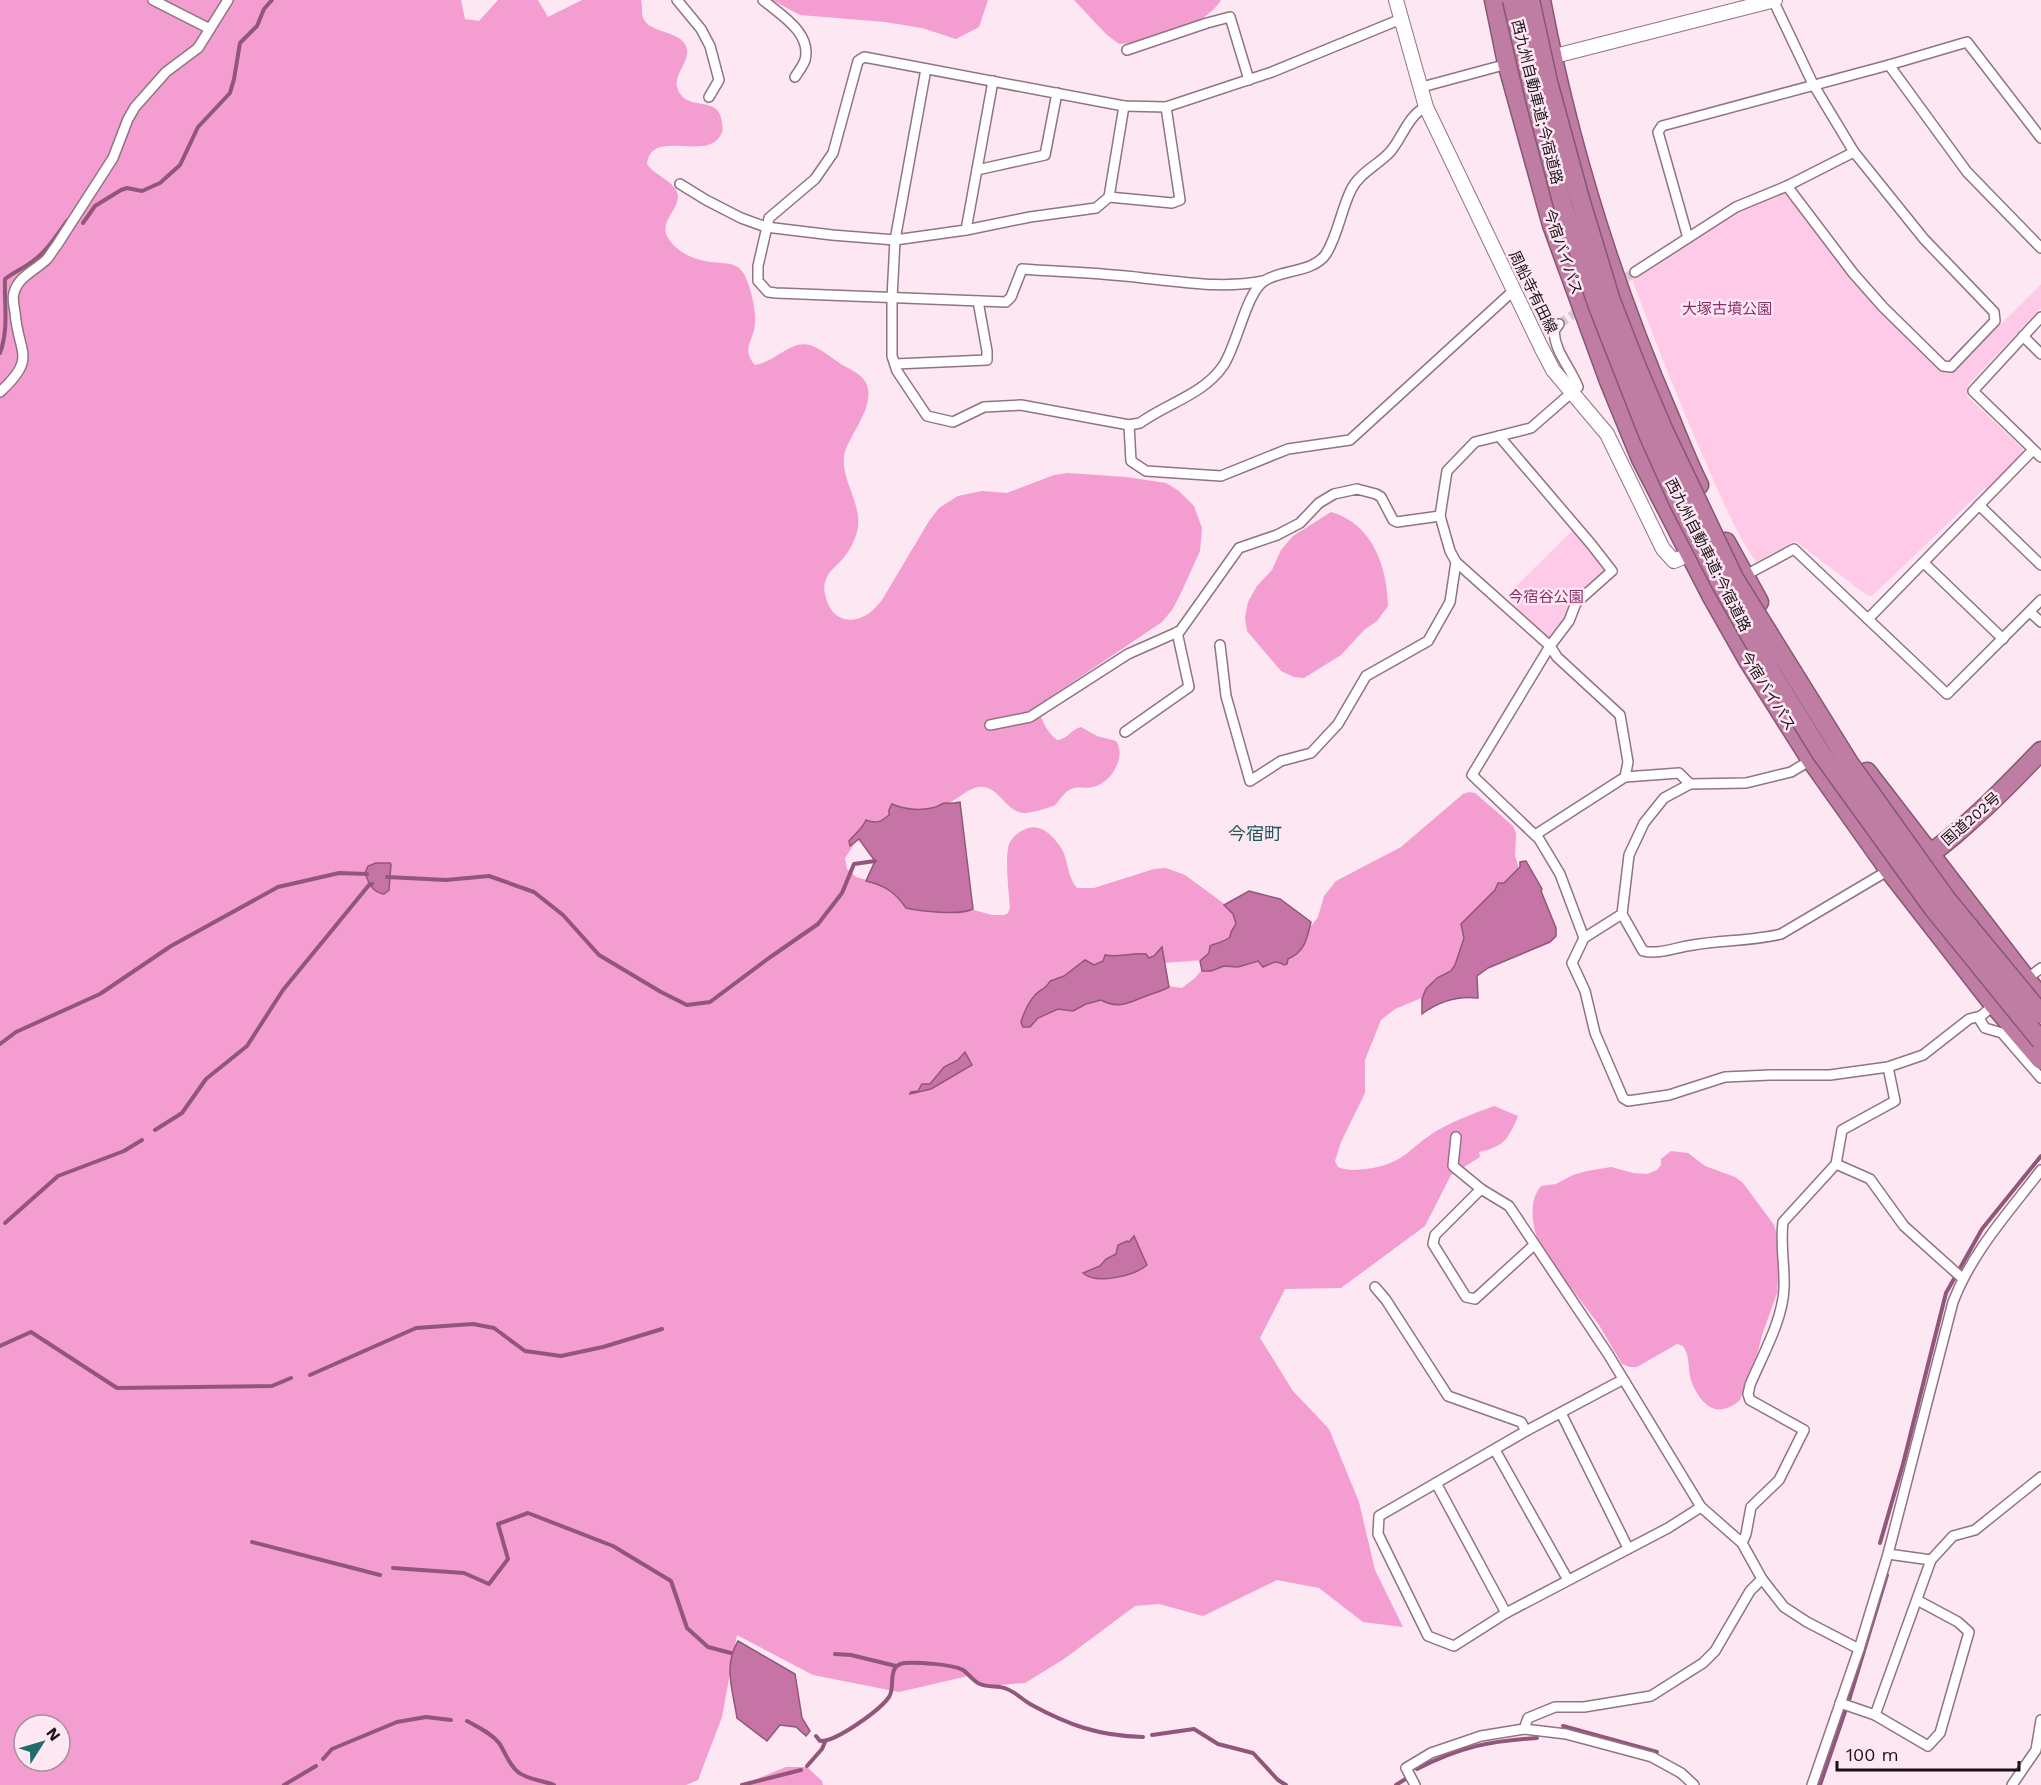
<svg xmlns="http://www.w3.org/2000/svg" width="2041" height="1785" font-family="'Work Sans','Noto Sans JP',sans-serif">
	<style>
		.green { fill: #ffcae8 }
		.forest { fill: #f39dd0; fill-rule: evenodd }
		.water { fill: #c574a5; stroke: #92567a; stroke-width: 1.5 }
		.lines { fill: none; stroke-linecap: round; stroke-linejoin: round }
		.stream { stroke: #92567a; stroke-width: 4 }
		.street-tunnel { stroke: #dac7d1; stroke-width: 9; stroke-dasharray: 9 4.5; stroke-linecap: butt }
		.street-casing { stroke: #927384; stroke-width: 12 }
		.secondary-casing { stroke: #927384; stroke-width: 16 }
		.highway-casing { stroke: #865772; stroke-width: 21 }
		.street { stroke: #fff; stroke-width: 9 }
		.secondary { stroke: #fff; stroke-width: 14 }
		.highway { stroke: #bf7da4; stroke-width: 18 }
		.highway-bridge-casing { stroke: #865772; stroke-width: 21; stroke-linecap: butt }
		.highway-bridge { stroke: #bf7da4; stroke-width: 18 }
		.labels { text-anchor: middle; stroke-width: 5; stroke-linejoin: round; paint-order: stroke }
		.street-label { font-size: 15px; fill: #1b1016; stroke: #fce7f2 }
		.park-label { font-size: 15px; fill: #8c2b6b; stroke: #fce7f2 }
		.quarter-label { font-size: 18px; fill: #1d5857; stroke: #fce7f2 }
	</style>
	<rect width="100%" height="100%" fill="#fce7f2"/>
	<g class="green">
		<path d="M1782 191 1788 193 1826 246 1879 309 1943 372H1953L2041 284V308L1968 385 1967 396 2023 449 2022 453 1987 490 1985 488 1873 595 1868 596 1795 541 1756 562C1735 532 1721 497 1706 463 1679 402 1655 341 1632 279L1733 214Z"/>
		<polygon points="1573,530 1604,568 1603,573 1575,598 1566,621 1553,637 1548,638 1522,614 1509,597 1510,592"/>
	</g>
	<g class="forest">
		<path d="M0 0H461L465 19 479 21 498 0H538L548 17 582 0H641C643 6 641 12 643 18 651 34 676 30 685 44 695 62 666 76 681 95 693 110 720 96 722 123 723 128 723 132 720 136 706 161 651 128 647 164 654 175 672 180 677 192 684 211 647 224 678 249 686 256 700 261 711 262 726 264 739 261 746 278 751 290 756 309 755 322 755 340 740 348 755 365 774 363 790 340 810 345 820 348 832 358 841 364 849 369 862 374 866 383 877 406 848 435 844 456 841 482 864 506 857 532 854 543 847 555 839 563 835 567 829 572 827 577 821 587 826 603 833 612 839 619 848 621 857 619 868 616 875 609 882 600L929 521 939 508 958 496 982 491 1007 493 1054 475 1068 473 1126 477 1166 483 1179 491 1194 506 1202 528 1200 551 1180 595 1172 610 1162 622 1046 700 1038 709C1042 720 1047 733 1057 740 1067 740 1071 729 1081 727L1097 736 1116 741C1127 757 1111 783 1093 787 1086 789 1078 786 1071 789 1063 793 1061 799 1055 805 1050 808 1030 813 1024 813 1005 812 999 784 978 787 967 789 956 800 946 805 931 814 885 824 867 825L845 858 847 869 856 877 992 915H1004L1008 913 1010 908C1009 893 1004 853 1010 842 1014 835 1020 831 1028 828 1041 824 1052 835 1059 845 1069 857 1066 875 1077 888H1094L1154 869 1166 868 1185 875 1234 911 1239 924 1231 939 1204 960 1162 963 1161 985 1182 988 1195 978 1209 961 1296 946 1318 917 1324 896 1336 881 1401 847 1463 794 1469 792 1475 793 1513 826 1516 833 1515 856 1520 871 1468 935 1457 970 1426 996 1395 1009 1381 1020 1365 1060V1093L1341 1142 1335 1161 1338 1167C1348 1171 1356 1170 1366 1169 1404 1165 1409 1147 1438 1130 1456 1120 1475 1113 1494 1106L1518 1116C1509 1138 1504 1147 1479 1152L1480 1157 1451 1175 1425 1226 1341 1288 1285 1289 1260 1338 1293 1391 1329 1429 1359 1502 1375 1570 1403 1627 1363 1622 1319 1588 1277 1580 1203 1616 1159 1604 1135 1606 1064 1659 1025 1683 986 1686 968 1676 899 1692 813 1675 737 1635 722 1717 698 1780 686 1785H0ZM24 1725H60V1761H24Z"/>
		<polygon points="772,0 988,0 979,27 956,39 922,28 885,22 800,15"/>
		<path d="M1074 0H1221C1210 20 1169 36 1147 42 1138 44 1128 43 1119 44L1106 34Z"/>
		<path d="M1331 512C1373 524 1387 567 1388 606L1377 621 1364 630 1341 655 1304 678 1294 677 1281 671 1247 631 1245 618 1248 602 1257 586 1272 570 1281 550 1293 536Z"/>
		<path d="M1671 1151 1688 1153 1705 1166 1735 1177 1743 1183 1774 1225 1777 1235 1779 1269 1777 1293 1762 1335 1758 1351 1740 1400C1718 1419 1702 1407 1692 1383 1687 1371 1691 1357 1683 1346L1677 1344 1637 1367H1630L1622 1364 1599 1325 1541 1248C1533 1231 1527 1202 1541 1186L1556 1184 1573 1175 1587 1171 1611 1167 1633 1173 1647 1174 1657 1170 1661 1165V1159Z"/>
		<polygon points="786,1767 807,1767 822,1781 823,1785 742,1785"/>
	</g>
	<g class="water">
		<path d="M960 802 973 909C960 916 920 911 906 908 895 892 884 885 866 881L875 861 859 839 850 846 849 841C855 834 862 829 866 820 876 824 881 822 889 815V810L892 804C905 810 923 811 936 807 938 806 943 803 945 803 951 803 954 804 960 802Z"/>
		<path d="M1526 861 1542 889 1541 891 1556 928V936L1550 942 1488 968 1477 976 1478 998C1458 996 1438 1002 1422 1014V999L1426 989 1437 978 1451 971 1455 965 1464 938 1461 924 1495 890 1498 883H1504L1520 867V862Z"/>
		<path d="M376 863H390L391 864 389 890 384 894C372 892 369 884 365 873L368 866Z"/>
		<path d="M1249 891 1280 899 1311 922C1307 938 1305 952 1288 959L1287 964 1284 965C1277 959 1270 964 1263 967L1258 961 1238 967 1224 966 1211 971H1202L1200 961 1209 953 1210 946C1217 943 1224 942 1230 937L1231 932 1236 924 1233 914 1224 905Z"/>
		<path d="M1162 947 1169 987C1162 991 1154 993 1146 996 1130 1002 1119 1010 1101 1000L1086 1004 1073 1011 1058 1009 1038 1018 1030 1027H1023L1021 1022C1024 1012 1028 1003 1035 995 1041 989 1046 989 1050 981L1064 976 1085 960 1094 965 1103 961 1105 955C1119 958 1133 952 1146 954L1149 958 1154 956Z"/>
		<polygon points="965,1052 972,1065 931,1089 910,1094 911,1092 918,1091 922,1084 930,1084 944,1067 958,1060"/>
		<path d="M1134 1236 1147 1265C1134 1276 1096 1285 1083 1273L1100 1266 1106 1259 1116 1254 1118 1245 1127 1241 1129 1242Z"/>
		<path d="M738 1641 795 1674 802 1718 810 1731 806 1736 796 1727 780 1725 767 1741 737 1718C733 1691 723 1666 738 1641Z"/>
	</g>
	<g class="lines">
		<g class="stream">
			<polyline points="83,223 95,206 121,190 127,188 142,191 160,183 180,165 198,127 230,93 234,79 240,43 257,26 264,9 272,0"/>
			<path d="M0 353C9 329 4 304 5 279 14 272 24 268 33 261 47 251 57 235 67 221"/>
			<polyline points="387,877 446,880 489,876 534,892 563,915 599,955 661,992 687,1005 710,1002 769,958 818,924 842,893 854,864 875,861"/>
			<polyline points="0,1044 16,1032 100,994 171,946 278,887 339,873 367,874"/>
			<polyline points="155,1130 182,1113 206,1079 247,1046 283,990 369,885 372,884"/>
			<polyline points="5,1223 58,1176 124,1151 142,1140"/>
			<polyline points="0,1346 31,1332 117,1388 272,1386 291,1378"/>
			<polyline points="310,1375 416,1328 473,1324 494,1328 525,1351 561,1356 603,1347 662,1329"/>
			<polyline points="252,1542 380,1575"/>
			<polyline points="1880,1543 1903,1464 1946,1293 1982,1229 2041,1156"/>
			<polyline points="393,1568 464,1573 489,1584 508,1559 498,1524 528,1513 613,1546 671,1581 687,1628 708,1647 731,1653"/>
			<polyline points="835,1654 851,1655 896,1666"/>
			<path d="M467 1721C478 1727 491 1733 499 1743 506 1753 508 1764 518 1772 528 1780 542 1780 554 1785"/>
			<polyline points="1563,1726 1657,1752"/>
			<polyline points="1152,1735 1194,1729 1218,1744 1253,1753 1278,1780 1286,1785"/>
			<path d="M816 1736 820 1741C836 1742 880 1710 889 1697 896 1687 886 1666 904 1663 916 1662 952 1664 963 1670 969 1674 973 1681 980 1684 989 1688 999 1685 1007 1689 1015 1692 1022 1699 1030 1704 1068 1725 1099 1736 1143 1737"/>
			<polyline points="323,1759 332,1749 397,1722 426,1717 451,1720"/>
			<polyline points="807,1766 822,1749 825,1742"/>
			<path d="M1417 1769C1460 1747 1489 1741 1537 1738"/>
			<polyline points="284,1785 316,1766"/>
			<polyline points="742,1785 801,1770"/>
			<polyline points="1396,1785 1407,1778"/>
			<polyline points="1820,1785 1850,1697 1887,1575"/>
		</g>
		<g class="street-tunnel">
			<polyline points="1615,285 1635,272"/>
			<polyline points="1559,324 1584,307"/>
		</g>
		<defs>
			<g id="street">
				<polyline points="153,0 210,29"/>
				<polyline points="677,0 701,29 710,46 719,80 709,97"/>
				<path d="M763 0C781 15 812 33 805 60 803 66 798 72 795 77"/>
				<polyline points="1773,0 1813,84 1854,152 1924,239 1994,312 1995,321 1951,367 1943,366 1883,307 1853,273 1787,186"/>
				<polyline points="1127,50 1207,23 1230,17 1249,80"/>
				<polyline points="1889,65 1967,172 2041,248"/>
				<path d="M926 69 895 240 892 298V356L897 371 927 416 953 422 984 407 1021 405 1129 425 1140 423C1166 404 1204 394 1223 366 1237 346 1246 293 1264 281 1282 269 1313 273 1326 254 1338 235 1341 210 1351 190 1359 173 1378 165 1390 152 1403 137 1408 115 1426 107"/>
				<polyline points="1422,87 1511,63"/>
				<polyline points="977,170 1045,155 1057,93"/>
				<polyline points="680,184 706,200 741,218 766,227 832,235 895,240 966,230 1030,217 1096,208 1109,197 1172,203 1180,200 1166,107"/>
				<polyline points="1109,197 1124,106"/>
				<polyline points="966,230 993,81"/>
				<polyline points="1688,238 1658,132 1662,126 1889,65 1967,42 2041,138"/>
				<polyline points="1635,272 1736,207 1787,186 1854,152"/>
				<path d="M1264 281C1222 289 1185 282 1143 278 1103 273 1062 272 1022 269L1011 297 1006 302 776 293 768 292 758 281V266L769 218 815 179 833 153 858 61 864 57 1124 106 1166 107 1272 72 1401 19"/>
				<polyline points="2041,317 1973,391 2041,457"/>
				<path d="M1559 324 1554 331C1555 353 1570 366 1578 387L1531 428 1475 442 1447 471 1440 516 1450 551 1456 562 1550 646 1472 775 1539 839 1560 874 1584 938"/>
				<polyline points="2023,336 2041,354"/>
				<polyline points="895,364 987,360 987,351 978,301"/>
				<path d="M0 392C38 357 18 354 15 312 14 306 12 299 14 293 18 277 34 271 46 260 50 256 53 250 57 245L113 158 128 119 135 107 166 72 198 48 228 0"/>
				<polyline points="1129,425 1131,461 1146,471 1221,476 1288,449 1350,440 1513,291"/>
				<polyline points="1499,436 1591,544 1612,571 1576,603 1569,621 1550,646 1557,657 1620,715 1628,762 1625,777 1535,835"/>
				<polyline points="1979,505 2041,565"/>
				<polyline points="1924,563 2003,639"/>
				<polyline points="1744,576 1794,549 1947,694 2041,600"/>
				<polyline points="2030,612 2041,622"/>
				<polyline points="1868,619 2033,450"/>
				<polyline points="1220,645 1226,696 1250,781 1281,761 1311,753 1338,724 1366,676 1428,641 1450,602 1456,562"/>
				<polyline points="990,725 1030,717 1128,654 1180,631 1239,548 1277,535 1300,523 1319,503 1334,494 1357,489 1376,494 1381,497 1393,520 1397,522 1440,516"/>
				<polyline points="1125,732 1189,687 1177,632"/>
				<path d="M1811 760 1791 772 1746 783 1690 784 1664 798 1644 823 1629 855 1622 914 1643 951C1659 955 1677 947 1693 945 1722 940 1752 941 1781 934L1889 870"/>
				<polyline points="1625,777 1679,773 1690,784"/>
				<polyline points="1622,914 1584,938 1572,963 1585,991 1595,1033 1623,1098 1628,1101 1669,1095 1725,1077 1770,1075 1830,1075 1888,1067 1923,1055 1969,1019 1981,1016 1995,1004"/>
				<polyline points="2024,981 2041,968"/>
				<polyline points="1981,1016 1980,1020 1985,1028 2002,1033 2041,1078"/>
				<polyline points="1456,1137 1453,1166 1481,1189 1509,1206 1608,1354 1701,1507 1742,1543 1762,1579 1784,1607 1807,1622 1859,1649"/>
				<polyline points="1836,1164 1870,1179 1904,1226 1962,1278"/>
				<polyline points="1481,1189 1435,1235 1433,1244 1466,1297 1475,1299 1534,1245"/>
				<polyline points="1375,1287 1386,1300 1448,1396 1521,1422 1526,1431"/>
				<polyline points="1561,1413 1628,1548"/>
				<polyline points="1495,1450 1568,1580"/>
				<polyline points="1436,1483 1379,1516 1378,1534 1428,1636 1454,1646 1506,1613 1668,1528 1701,1507"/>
				<path d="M1742 1543 1746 1534 1751 1507 1779 1480 1804 1430 1750 1400 1748 1394 1750 1385C1762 1356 1783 1320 1784 1288 1785 1266 1780 1244 1783 1222L1836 1164 1842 1130 1895 1101 1888 1067"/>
				<polyline points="1888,1554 1931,1560 1953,1536 1975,1530 2041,1477"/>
				<polyline points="1506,1613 1436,1483 1526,1431 1622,1380"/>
				<polyline points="1840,1703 1875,1715 1928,1746 1940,1733 1969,1632 1958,1622 1917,1600"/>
				<polyline points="1875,1715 1931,1560"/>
				<polyline points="1524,1729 1528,1718 1555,1707 1584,1707 1651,1696 1703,1663 1715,1651 1750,1591 1762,1579"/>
				<polyline points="1415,1785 1406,1768 1431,1753 1481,1736 1524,1729 1566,1734 1652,1757 1681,1773 1694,1785"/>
				<path d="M1812 1785 1859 1649 1888 1554 1953 1302C1972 1252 2009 1212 2041 1170"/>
				<polyline points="2012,1785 2036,1750 2041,1720"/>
			</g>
			<g id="secondary">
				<polyline points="1396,0 1426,107 1541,347 1553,370 1607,434 1663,549 1674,561 1690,554"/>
				<polyline points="1551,57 1775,0"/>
			</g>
			<g id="highway">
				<polyline points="1494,0 1507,63 1552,225 1609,381 1641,459 1711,595 1749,662 1811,760 1889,870 1994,1005 2041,1060"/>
				<path d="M1541 0C1568 143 1612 284 1670 418 1679 440 1688 463 1699 485"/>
				<polyline points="1726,542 1759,602"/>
				<polyline points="1867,772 2041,998"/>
				<path d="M1920 858C1933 853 1943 844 1954 835 1985 809 2013 780 2041 751"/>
			</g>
		</defs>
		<use href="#street" class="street-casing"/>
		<use href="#secondary" class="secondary-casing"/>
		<use href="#highway" class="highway-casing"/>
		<use href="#street" class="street"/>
		<use href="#secondary" class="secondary"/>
		<use href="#highway" class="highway"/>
		<defs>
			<g id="highway-bridge">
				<polyline points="1512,0 1535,99 1564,209 1599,309 1648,434 1679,503 1721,584 1774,677 1821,753 1933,908 2041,1041"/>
				<polyline points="1530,0 1548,82 1580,199 1611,301 1636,365 1663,429 1734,578 1849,763 1947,900 2041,1014"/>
			</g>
		</defs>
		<use href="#highway-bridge" class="highway-bridge-casing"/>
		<use href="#highway-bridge" class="highway-bridge"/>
	</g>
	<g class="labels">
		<g class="street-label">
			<text transform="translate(1537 102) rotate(76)" y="5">西九州自動車道;今宿道路</text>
			<text transform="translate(1563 252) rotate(71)" y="5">今宿バイパス</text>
			<text transform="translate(1533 292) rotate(64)" y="5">周船寺有田線</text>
			<text transform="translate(1708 555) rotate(63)" y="5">西九州自動車道;今宿道路</text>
			<text transform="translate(1768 691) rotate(58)" y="5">今宿バイパス</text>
			<text transform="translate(1971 819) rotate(-41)" y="5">国道202号</text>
		</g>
		<g class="park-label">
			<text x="1727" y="314">大塚古墳公園</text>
			<text x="1546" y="602">今宿谷公園</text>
		</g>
		<g class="quarter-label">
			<text x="1255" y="840">今宿町</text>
		</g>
	</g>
	<g transform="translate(42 1743) rotate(53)"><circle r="28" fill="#fce7f2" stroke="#a2919a" stroke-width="1.5"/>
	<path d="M0-4.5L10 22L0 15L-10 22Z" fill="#206c6b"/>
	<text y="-9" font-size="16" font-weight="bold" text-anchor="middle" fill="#1b1016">N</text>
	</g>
	<path d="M1837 1761v9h182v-9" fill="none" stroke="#1b1016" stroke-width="3"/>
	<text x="1846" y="1761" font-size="18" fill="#1b1016" stroke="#fce7f2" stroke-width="4.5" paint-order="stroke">100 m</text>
</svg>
